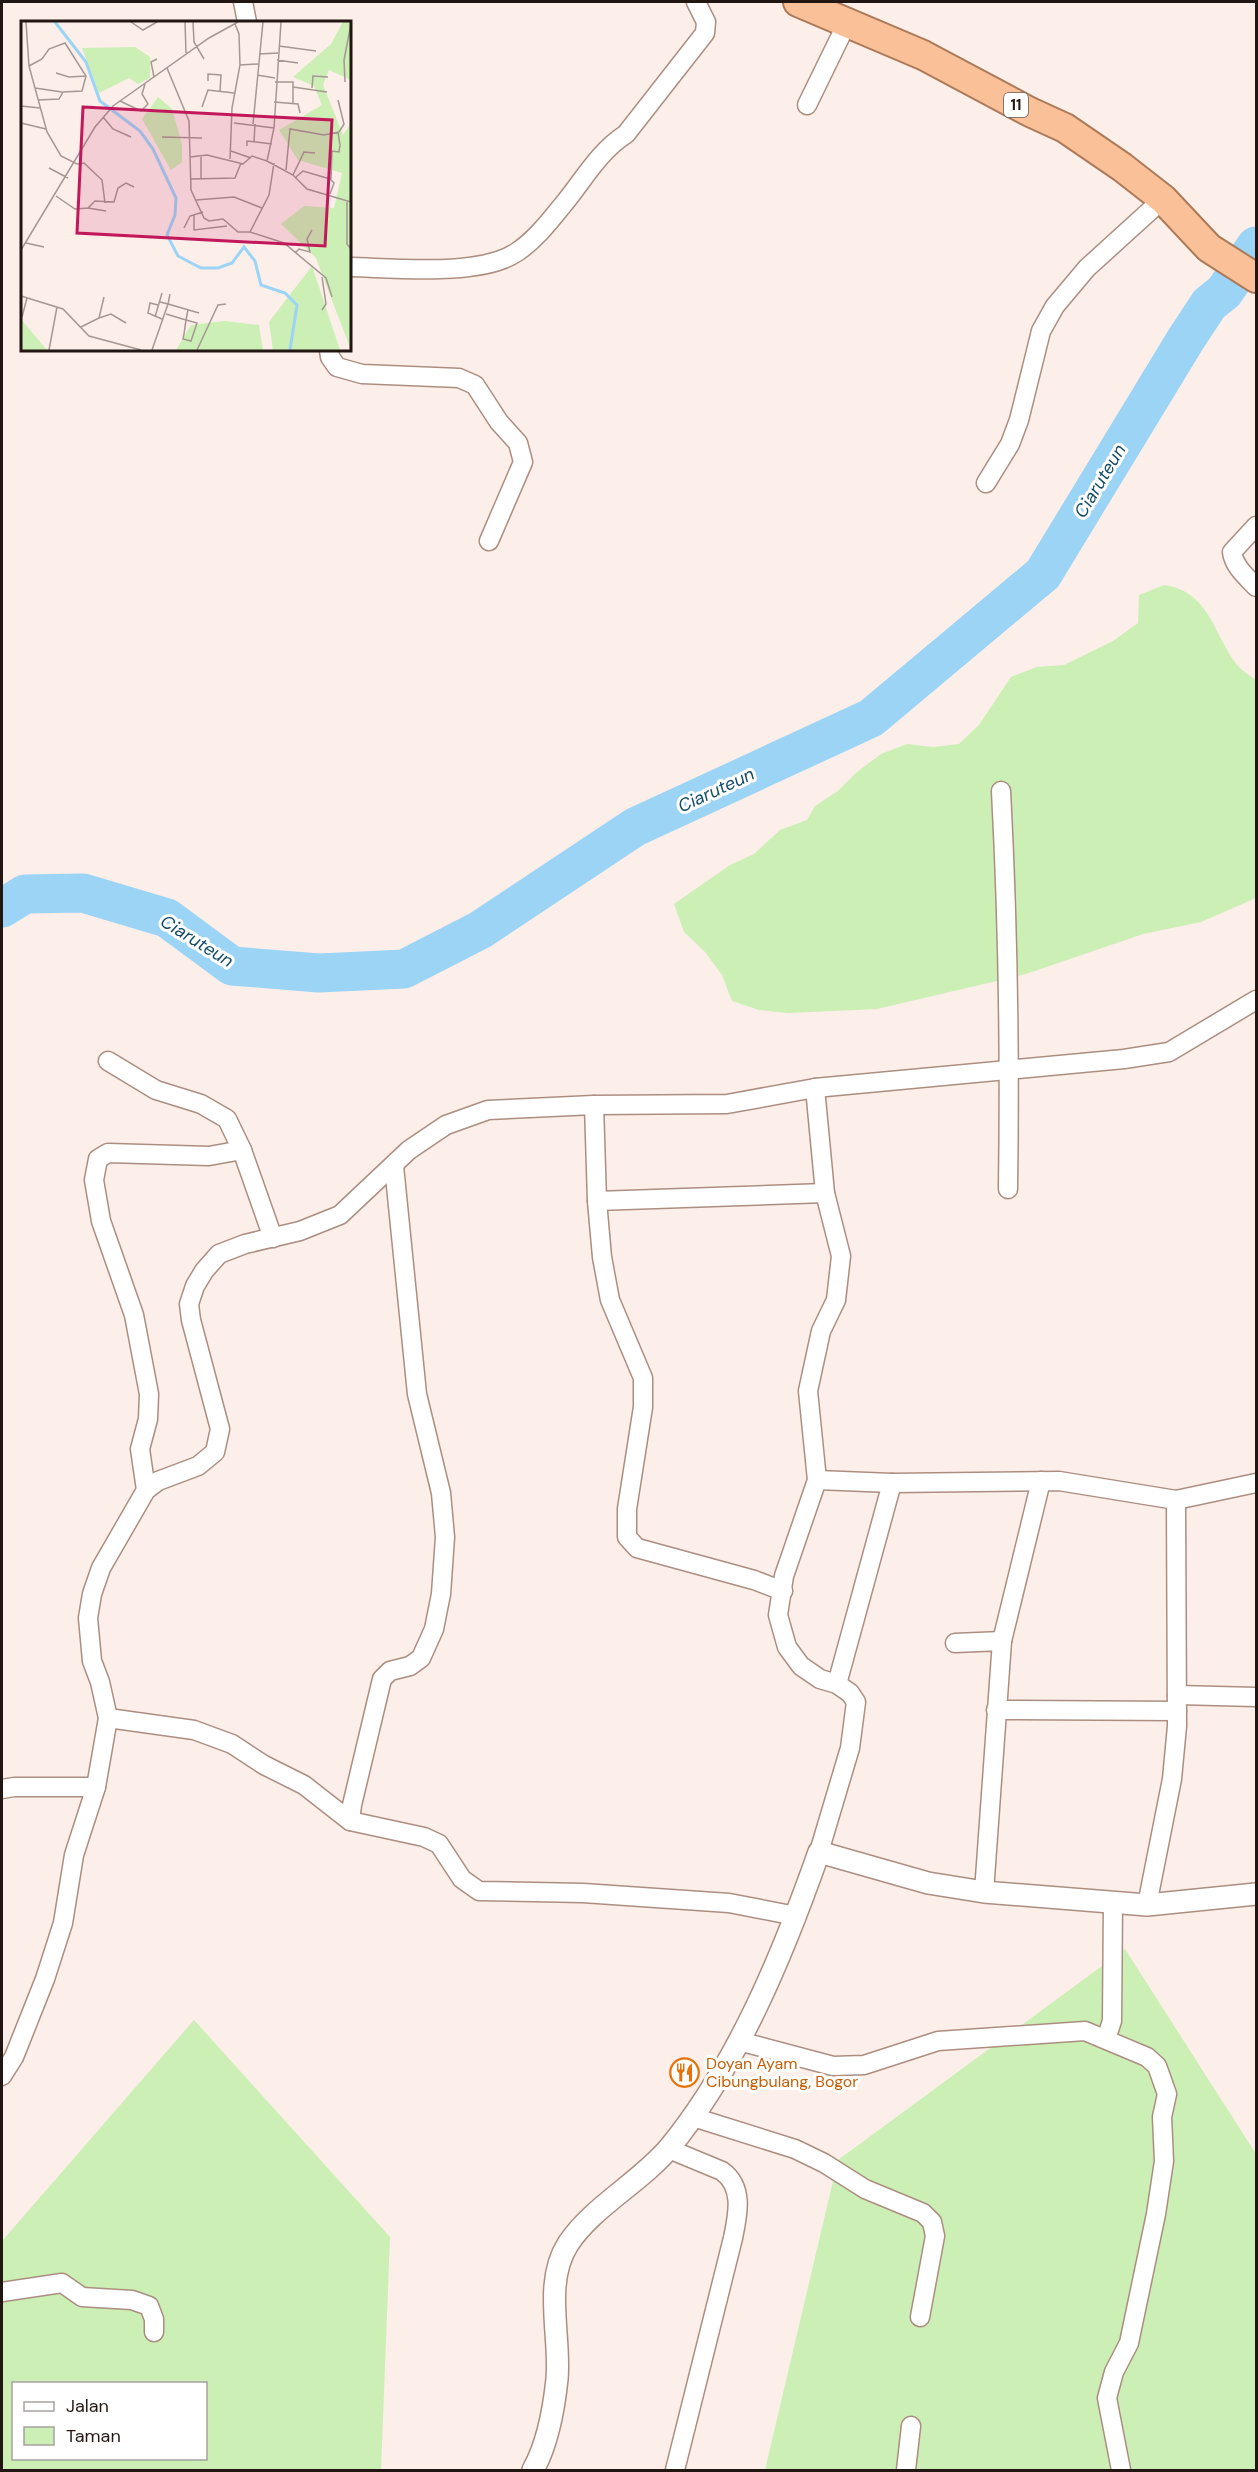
<svg xmlns="http://www.w3.org/2000/svg" width="1258" height="2472" font-family="'DM Sans',sans-serif">
	<style>
		.green { fill: #cbefb4; fill-rule: evenodd }
		.lines { fill: none; stroke-linecap: round; stroke-linejoin: round }
		.river { stroke: #9cd4f6; stroke-width: 39 }
		.minor-casing { stroke: #ac8e81; stroke-width: 21 }
		.tertiary-casing { stroke: #ac8e81; stroke-width: 24 }
		.trunk-casing { stroke: #ad7a59; stroke-width: 32 }
		.minor { stroke: #fff; stroke-width: 18 }
		.tertiary { stroke: #fff; stroke-width: 21 }
		.trunk { stroke: #fac098; stroke-width: 28 }
		.labels { text-anchor: middle; stroke-width: 6; stroke-linejoin: round; paint-order: stroke }
		.shield { fill: #fff; stroke: #645c59; stroke-width: 1.5 }
		.shield-label { font-size: 15px; font-weight: bold; fill: #221612 }
		.food-label { font-size: 16px; fill: #c56008; stroke: #fff; text-anchor: start }
		.water-label { font-size: 18px; font-style: italic; fill: #144d69; stroke: #fff }
		.inset-river { fill: none; stroke: #9cd4f6; stroke-width: 3 }
		.inset-road { fill: none; stroke: #a59893; stroke-width: 1.5 }
		.view { fill: #c2185b; fill-opacity: 0.15; stroke: #c2185b; stroke-width: 3 }
		.inset-edge { fill: none; stroke: #221612; stroke-width: 3 }
	</style>
	<rect width="100%" height="100%" fill="#fceee9"/>
	<g class="green">
		<path d="M1164 585C1213 592 1214 641 1241 669 1245 673 1251 676 1256 680V898L1201 922 1143 934 1026 974 877 1009 788 1013 759 1010 732 1001 722 975 705 952 684 932 674 904 730 865 754 854 780 830 807 820 815 806 838 791 857 772 881 754 907 744 933 747 959 744 979 725 1011 677 1037 667 1064 665 1113 641 1138 623 1139 595Z"/>
		<polygon points="1125,1949 1256,2154 1256,2470 765,2470 838,2160"/>
		<path d="M194 2020 390 2237 381 2470H2V2241ZM14 2384H206V2458H14Z"/>
	</g>
	<g class="lines">
		<polyline class="river" points="2,908 25,894 83,893 167,918 232,966 319,973 404,969 480,930 635,827 871,718 1043,574 1186,339 1209,304 1224,292 1256,246"/>
		<defs>
			<g id="minor">
				<polyline points="243,2 247,22"/>
				<polyline points="807,105 847,23"/>
				<path d="M350 267C394 268 481 277 517 252 535 240 549 222 562 206 583 181 598 152 626 134L705 33 706 22 696 2"/>
				<polyline points="329,350 330,357 337,367 362,374 459,378 475,385 499,422 518,443 523,462 489,541"/>
				<polyline points="986,483 1010,444 1019,420 1041,331 1055,306 1087,268 1163,199"/>
				<path d="M1256 526 1232 552C1234 567 1247 577 1256 587"/>
				<path d="M1001 791C1008 923 1010 1056 1008 1189"/>
				<polyline points="108,1061 156,1090 201,1104 227,1119 242,1150 273,1238"/>
				<polyline points="815,1088 825,1193 841,1256 836,1300 821,1331 808,1391 817,1480 784,1576 778,1615 787,1647 801,1666 820,1679 837,1684 850,1693 856,1702 850,1748 819,1852"/>
				<polyline points="594,1105 597,1201 602,1257 610,1300 643,1378 643,1407 627,1509 627,1537 637,1548 754,1580 783,1591"/>
				<polyline points="597,1201 825,1193"/>
				<polyline points="817,1480 892,1483 1059,1481 1176,1500 1256,1483"/>
				<polyline points="146,1490 140,1449 148,1419 149,1394 134,1315 101,1221 94,1180 98,1159 108,1153 209,1156 242,1150"/>
				<polyline points="1002,1641 1041,1481"/>
				<polyline points="955,1643 1002,1641 984,1892"/>
				<polyline points="837,1684 892,1483"/>
				<polyline points="1177,1695 1256,1697"/>
				<polyline points="996,1710 1177,1711"/>
				<polyline points="108,1718 194,1730 232,1744 264,1765 304,1785 350,1821 424,1837 439,1844 462,1879 479,1891 583,1893 729,1903 796,1916"/>
				<polyline points="2,1789 14,1787 96,1787"/>
				<polyline points="350,1821 352,1805 382,1679 390,1671 410,1666 421,1658 434,1629 441,1594 445,1537 441,1493 417,1394 394,1166"/>
				<polyline points="1147,1905 1172,1779 1177,1726 1176,1500"/>
				<polyline points="1106,2039 1112,2021 1113,1902"/>
				<polyline points="739,2041 833,2066 864,2065 938,2041 1085,2031 1147,2057 1157,2066 1167,2094 1162,2117 1164,2161 1156,2214 1129,2343 1114,2372 1107,2398 1121,2470"/>
				<polyline points="2,2076 14,2057 45,1979 63,1923 74,1855 96,1787 108,1718 100,1682 92,1661 88,1618 92,1594 101,1568 146,1490 158,1481 198,1466 215,1452 220,1429 191,1320 189,1304 195,1286 204,1271 219,1254 245,1244 300,1231 340,1215 409,1150 446,1125 488,1110 594,1105 727,1104 815,1088 1124,1059 1169,1052 1256,1000"/>
				<polyline points="693,2117 795,2149 824,2163 865,2189 923,2213 932,2222 935,2236 920,2317"/>
				<path d="M669 2149 722 2171C744 2187 738 2214 733 2238L675 2470"/>
				<polyline points="2,2292 62,2283 82,2297 132,2300 149,2306 154,2319 154,2332"/>
				<polyline points="906,2470 911,2426"/>
			</g>
			<path id="tertiary" d="M533 2470C547 2445 554 2408 557 2379 561 2336 543 2283 568 2244 592 2207 641 2182 670 2147 739 2062 783 1954 819 1852L928 1883 984 1892 1147 1905 1256 1894"/>
			<polyline id="trunk" points="798,2 923,55 1030,112 1065,128 1122,167 1163,199 1209,248 1256,278"/>
		</defs>
		<use href="#minor" class="minor-casing"/>
		<use href="#tertiary" class="tertiary-casing"/>
		<use href="#trunk" class="trunk-casing"/>
		<use href="#minor" class="minor"/>
		<use href="#tertiary" class="tertiary"/>
		<use href="#trunk" class="trunk"/>
	</g>
	<defs>
		<symbol id="restaurant-ring" viewBox="-11 -11 22 22"><circle r="9.5" fill="#fff" stroke="#e8710a" stroke-width="1.5"/><path d="M-5-6h1v4h1v-4h1v4h1v-4h1v5L-1.5 .5V6h-2V.5L-5-1ZM5-6V6H3V1.5H1.5Q1.5-4 5-6Z" fill="#e8710a"/></symbol>
	</defs>
	<g fill-rule="evenodd">
		<use href="#restaurant-ring" x="668" y="2056" width="33" height="33"/>
	</g>
	<g class="labels">
		<rect class="shield" x="1004" y="93" width="24" height="24" rx="4.5"/>
		<g class="shield-label">
			<text x="1016" y="110">11</text>
		</g>
		<g class="food-label">
			<text x="706" y="2069">Doyan Ayam<tspan x="706" dy="18">Cibungbulang, Bogor</tspan></text>
		</g>
		<g class="water-label">
			<text transform="translate(1100 481) rotate(-59)" y="6">Ciaruteun</text>
			<text transform="translate(716 790) rotate(-25)" y="6">Ciaruteun</text>
			<text transform="translate(197 941) rotate(32)" y="6">Ciaruteun</text>
		</g>
	</g>
	<g transform="translate(21 21)">
		<rect width="330" height="330" fill="#fceee9"/>
		<path d="M322 1H330V59L308 49 302 64 322 114 330 102V329L295 237 260 203 283 185 313 187 321 152 277 139 258 109 301 84 293 65 272 56 310 23ZM114 26 129 36V57L117 63 108 57 78 72 61 27ZM137 76 151 88 161 123V141L150 149 121 98ZM291 245 319 329H252L248 301ZM0 298 25 328 26 329H0ZM204 300 238 304 242 329H155L170 304Z" fill="#cbefb4"/>
		<path class="inset-river" d="M34 1 65 41 79 80 119 110 132 128 155 177 154 194 146 214 157 235 180 247H197L211 242 223 226 234 240 240 264 264 272 276 284 269 329"/>
		<path class="inset-road" d="M5 1 8 45 26 111 40 135 56 143 63 142 81 159 84 182M110 1 122 9 136 1M164 1 165 32M172 1 173 21 183 38M260 1 253 107 246 140 272 154 286 168 330 181M258 25 295 30M238 33 257 32M256 39 277 42M219 44 237 43M8 45 21 38 28 28 44 22 65 55 48 56 35 52M146 47 168 100 170 169 183 197 188 200 202 198 217 211H229L263 222 305 257 311 276M236 54 254 57M133 56 130 41 136 38M187 60V53L200 54 199 70M254 61H272V82M324 61 323 39 330 3M272 66 306 71M14 67 41 71M291 67 292 55 307 56M17 79 38 78 42 71 61 70 65 55M99 80 120 90 127 83 121 73 124 63M253 81 277 83 279 92M0 85 19 87M181 86 187 69 213 72M82 96 92 108 110 116M0 102 25 108M213 102 253 107M232 103 242 1M141 116 181 117M233 121 234 103M226 125V120L251 123M210 130 230 137M169 136 186 134 222 143 231 135 246 140M209 138 211 87 219 44 218 13 214 3M28 147 47 157M265 149 269 108 303 114 318 111 323 103 317 79M272 154 283 131 294 132M275 156 282 150 309 158 313 162 309 173M170 158 214 157 220 142M180 158V136M310 158 311 130 318 131 319 124 317 111M35 175 54 188 67 187 74 180 93 181 97 167 105 162 113 166M175 179 213 176 241 187M326 181V223L330 228M67 187 85 190M173 194V209L206 205M163 207 169 195 182 191M229 211 248 174 253 142M5 222 23 226M0 229 74 106 92 85 188 17 217 1M274 232 278 228 289 231 286 218 291 209M301 256 305 283 301 289M0 275 42 288 68 315 120 329M139 281 147 283 149 273M137 284 129 282 127 292 141 298M145 293 165 299 176 302 170 320 162 318 163 313 165 299 167 289M1 296 6 277M134 296 141 272M78 297 90 293 105 302M60 306 78 297 83 276M28 329 36 286M131 329 147 283 178 292M176 329 197 284 205 283"/>
		<path class="view" d="M62 86 311 99 304 225 56 212Z"/>
		<rect width="330" height="330" class="inset-edge"/>
	</g>
	<rect width="1258" height="2472" fill="none" stroke="#221612" stroke-width="6"/>
	<rect x="12" y="2382" width="195" height="78" fill="#ffffff" stroke="#a7a2a0" stroke-width="1.5"/>
	<rect x="24" y="2402" width="30" height="9" fill="#ffffff" stroke="#a7a2a0" stroke-width="1.5"/>
	<text x="66" y="2412" font-size="18" fill="#221612">Jalan</text>
	<rect x="24" y="2427" width="30" height="18" fill="#cbefb4" stroke="#a7a2a0" stroke-width="1.5"/>
	<text x="66" y="2442" font-size="18" fill="#221612">Taman</text>
</svg>
